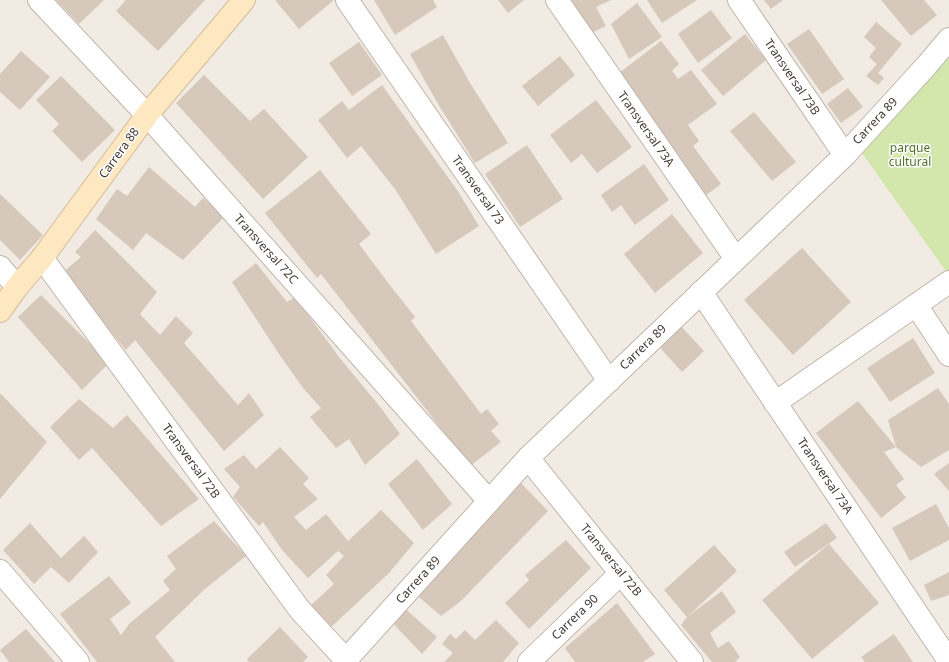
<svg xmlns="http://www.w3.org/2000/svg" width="949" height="662" font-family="'Noto Sans',sans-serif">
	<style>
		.green { fill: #d3e6ac }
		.building { fill: #d6c9bc }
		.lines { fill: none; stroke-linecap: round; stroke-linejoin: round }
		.street-casing { stroke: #bfb5a9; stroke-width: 24 }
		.secondary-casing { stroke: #d4bc96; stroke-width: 24 }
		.street { stroke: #fff; stroke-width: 22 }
		.secondary { stroke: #fde8c1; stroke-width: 22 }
		.labels { text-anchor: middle; stroke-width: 3; stroke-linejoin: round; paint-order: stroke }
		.street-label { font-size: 12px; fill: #433b34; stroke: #fff }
		.park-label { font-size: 12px; fill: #4e7329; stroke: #fff }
	</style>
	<rect width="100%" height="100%" fill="#f1ebe3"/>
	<polygon class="green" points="949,44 949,273 948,274 862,153"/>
	<g class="building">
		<polygon points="56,0 104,0 79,24"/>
		<polygon points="126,0 205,0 158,51 116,11"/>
		<polygon points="275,0 334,0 299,29"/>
		<polygon points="374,0 433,0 437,7 395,35"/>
		<polygon points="498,0 524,0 508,13"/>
		<polygon points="569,0 611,0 596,7 606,26 587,35"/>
		<polygon points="647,0 697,0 662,23"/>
		<polygon points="764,0 783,0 771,9"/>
		<polygon points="881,0 924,0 937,15 911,36"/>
		<polygon points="637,3 662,37 629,59 611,24"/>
		<polygon points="711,10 732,38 698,63 678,34"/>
		<polygon points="876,22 902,44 878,73 884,78 878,85 866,76 877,64 869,57 876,48 864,37"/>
		<polygon points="809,29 844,79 822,94 787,44"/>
		<polygon points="745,34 766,60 723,96 701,70"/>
		<polygon points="443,35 470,83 508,143 475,163 438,104 410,54"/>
		<polygon points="661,41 679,64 672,71 678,79 691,70 717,104 688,125 699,141 693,146 721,184 705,196 619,73"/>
		<polygon points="359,42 382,75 352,96 329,63"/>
		<polygon points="21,51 50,77 20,110 0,92 0,74"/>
		<polygon points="560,56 575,75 538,106 522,86"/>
		<polygon points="204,75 250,121 264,109 308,157 263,199 176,103"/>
		<polygon points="61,76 115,130 82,162 52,131 59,124 36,100"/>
		<polygon points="382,85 457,190 479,226 436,254 395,189 361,146 347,158 318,120 342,101 349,110"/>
		<polygon points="848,88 863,107 841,123 827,104"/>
		<polygon points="596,100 632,147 597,173 582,154 571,163 550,135"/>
		<polygon points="754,112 796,162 772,181 730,131"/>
		<polygon points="527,145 563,199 520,227 485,174"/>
		<polygon points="644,164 669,200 635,225 621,205 612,212 601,195"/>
		<polygon points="149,167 195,207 203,198 224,217 183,260 146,233 133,250 96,219 117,189 127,196"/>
		<polygon points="320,170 371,234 359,244 389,284 415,317 411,321 481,414 487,409 499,424 491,431 501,442 470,466 321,274 317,278 265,213"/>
		<polygon points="0,194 43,235 20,260 0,240"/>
		<polygon points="672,214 703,253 655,293 624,254"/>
		<polygon points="95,230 157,292 140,314 160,335 176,316 193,333 184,343 238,405 249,393 264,415 224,451 135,340 126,350 62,273 81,257 75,252"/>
		<polygon points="802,248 851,302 793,355 744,300"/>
		<polygon points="256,263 287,302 295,297 339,357 381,408 400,434 365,465 349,439 336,448 310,417 321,408 303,388 281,357 232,282"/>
		<polygon points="41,295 109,363 82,390 18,317"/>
		<polygon points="676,321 704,351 682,372 654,341"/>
		<polygon points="913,338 935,373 890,402 867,368"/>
		<polygon points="938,388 949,404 949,450 921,467 896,447 884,452 904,479 896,485 906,498 881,518 816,433 858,401 896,447 888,420"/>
		<polygon points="0,393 47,442 0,499"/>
		<polygon points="79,399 113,428 127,415 199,499 161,526 92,448 79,460 50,427"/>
		<polygon points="280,447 309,478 303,484 318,499 294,517 306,530 326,514 348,541 381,510 414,543 389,573 328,630 310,606 334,584 326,575 344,556 338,551 308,578 282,550 263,522 259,526 233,497 240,487 224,469 244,455 256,469"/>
		<polygon points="417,459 452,504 423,530 388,484"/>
		<polygon points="949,463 949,491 934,474"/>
		<polygon points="517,479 548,511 461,601 441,616 413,592"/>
		<polygon points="936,504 949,528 949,540 910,561 892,528"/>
		<polygon points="214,521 246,556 205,589 155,637 175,662 97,662 60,614 109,576 131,603 110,619 121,635 130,623 170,590 163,581 176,569 167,556"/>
		<polygon points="30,523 61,558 84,536 98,552 69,583 51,567 34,584 3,550"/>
		<polygon points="826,523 837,538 795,567 784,552"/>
		<polygon points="566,540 591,568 529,629 505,603 529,580 525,575"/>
		<polygon points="829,544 879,603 812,659 762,600"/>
		<polygon points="714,545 737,571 688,616 722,591 736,612 710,633 718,648 729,641 740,657 735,662 712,662 681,625 687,617 664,590"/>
		<polygon points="949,572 949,595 931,601 924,585"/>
		<polygon points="617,603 655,654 643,662 575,662 565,648"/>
		<polygon points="402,606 437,637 422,654 389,619"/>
		<polygon points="496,620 519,643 503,662 444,662 453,653 442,644 450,634 456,639 465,630 475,640"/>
		<polygon points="280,627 308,657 303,662 249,662 247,659"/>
		<polygon points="26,629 55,662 9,662 0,650"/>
		<polygon points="894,634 913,662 865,662 861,657"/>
	</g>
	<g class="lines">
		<defs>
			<g id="street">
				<polyline points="39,0 147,115 489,501"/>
				<polyline points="347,0 609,381"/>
				<polyline points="557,0 736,259"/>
				<polyline points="739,0 845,155"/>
				<polyline points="42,258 300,610 346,660"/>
				<polyline points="0,267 17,287"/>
				<polyline points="701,292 949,661"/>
				<polyline points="916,305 949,355"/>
				<polyline points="775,403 949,282"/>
				<polyline points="528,458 692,662"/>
				<polyline points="0,571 78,662"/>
				<polyline points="344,662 528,458 845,155 927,65 949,39"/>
				<polyline points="529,662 621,573"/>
			</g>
			<polyline id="secondary" points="0,311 17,287 42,258 147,115 244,0"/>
		</defs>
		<use href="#street" class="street-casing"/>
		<use href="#secondary" class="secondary-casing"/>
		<use href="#street" class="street"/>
		<use href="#secondary" class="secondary"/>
	</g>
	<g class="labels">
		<g class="street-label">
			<text transform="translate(792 77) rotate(56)" y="4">Transversal 73B</text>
			<text transform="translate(875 121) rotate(-47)" y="4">Carrera 89</text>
			<text transform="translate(646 129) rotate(55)" y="4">Transversal 73A</text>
			<text transform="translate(119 153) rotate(-54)" y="4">Carrera 88</text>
			<text transform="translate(478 190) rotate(55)" y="4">Transversal 73</text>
			<text transform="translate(266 249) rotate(48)" y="4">Transversal 72C</text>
			<text transform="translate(643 347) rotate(-44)" y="4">Carrera 89</text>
			<text transform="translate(191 461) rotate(54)" y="4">Transversal 72B</text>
			<text transform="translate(825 476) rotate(56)" y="4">Transversal 73A</text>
			<text transform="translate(611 560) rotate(51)" y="4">Transversal 72B</text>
			<text transform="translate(418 580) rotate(-48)" y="4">Carrera 89</text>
			<text transform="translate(575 617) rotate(-44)" y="4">Carrera 90</text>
		</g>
		<g class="park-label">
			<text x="910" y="152">parque<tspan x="910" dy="14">cultural</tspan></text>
		</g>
	</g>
</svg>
